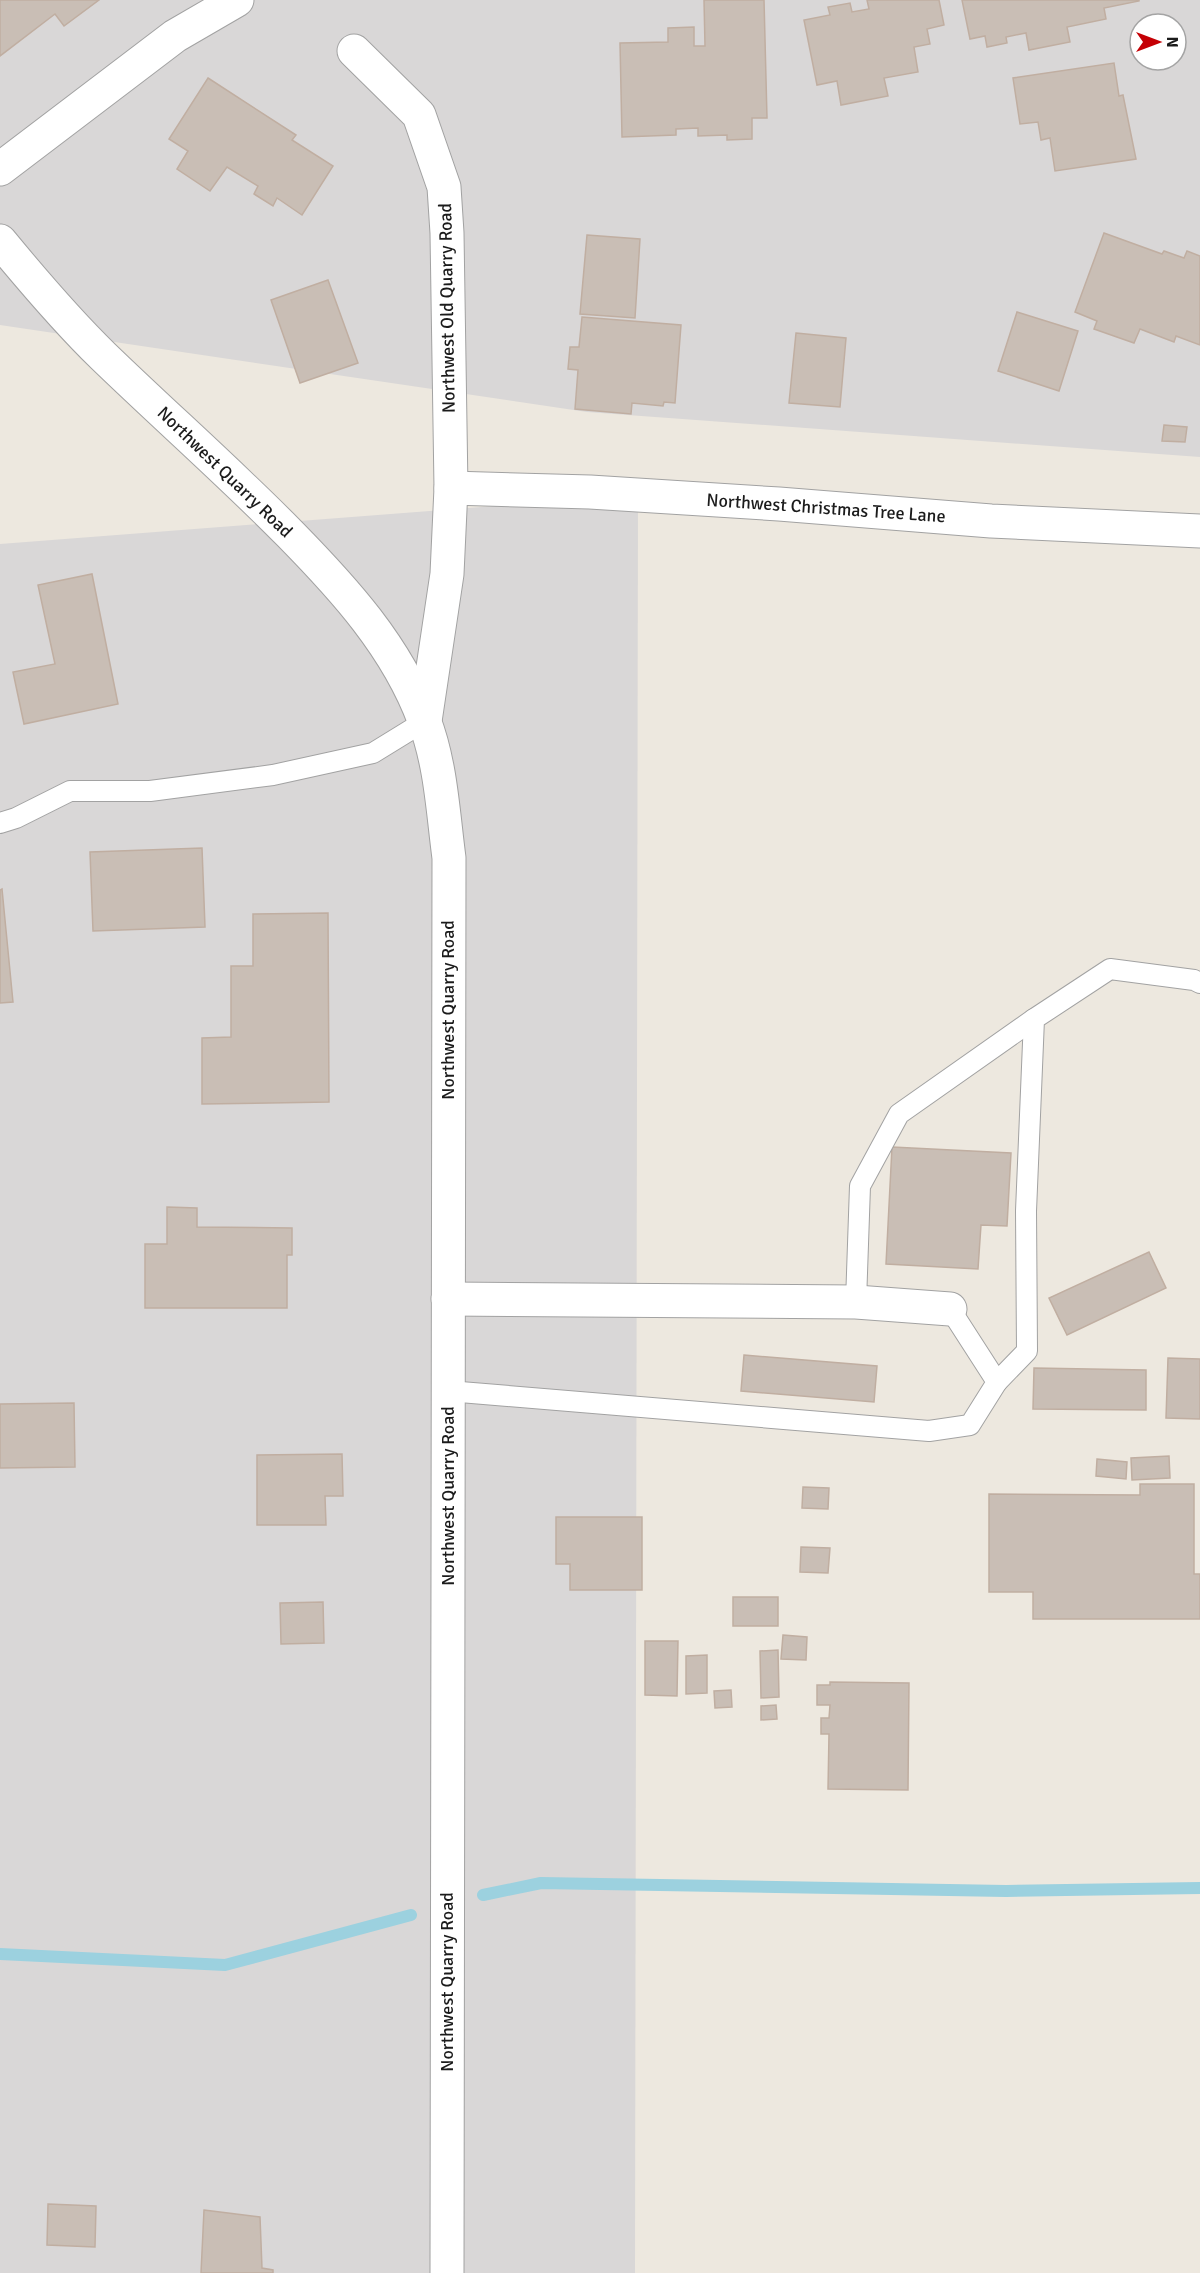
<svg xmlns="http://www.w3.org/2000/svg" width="1200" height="2273" font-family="Signika,sans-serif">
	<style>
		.residential { fill: #d9d7d7; fill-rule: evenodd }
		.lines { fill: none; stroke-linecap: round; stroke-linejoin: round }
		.stream { stroke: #9cd1df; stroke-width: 12 }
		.building { fill: #c9beb5; stroke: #c0aea1; stroke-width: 1.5 }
		.service-casing { stroke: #a2a2a2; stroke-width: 22 }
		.minor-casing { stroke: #a2a2a2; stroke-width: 35 }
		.tertiary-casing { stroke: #a2a2a2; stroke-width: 35 }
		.service { stroke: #fff; stroke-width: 20 }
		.minor { stroke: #fff; stroke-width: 33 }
		.tertiary { stroke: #fff; stroke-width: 33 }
		.labels { text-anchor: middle; stroke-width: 6; stroke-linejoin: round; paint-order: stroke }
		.street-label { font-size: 18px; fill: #1b1b1b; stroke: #fff }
	</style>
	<rect width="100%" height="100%" fill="#ede8df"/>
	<g class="residential">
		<path d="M0 0H1200V457L587 412 0 325ZM1140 24H1176V60H1140Z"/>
		<polygon points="638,495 635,2273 0,2273 0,544"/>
	</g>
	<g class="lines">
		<g class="stream">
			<polyline points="483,1895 541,1883 1006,1891 1200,1888"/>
			<polyline points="0,1954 225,1965 411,1915"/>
		</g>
	</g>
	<g class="building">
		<polygon points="0,0 99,0 64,26 55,14 0,56"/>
		<polygon points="704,0 764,0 767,118 752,118 752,139 727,140 727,135 698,136 698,128 676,129 676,135 622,137 620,43 668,42 668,28 694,27 694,46 705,46"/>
		<polygon points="867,0 939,0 944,25 927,29 930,44 914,47 918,72 884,78 888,96 841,105 837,81 817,85 804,20 830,15 828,7 850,3 852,12 869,9"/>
		<polygon points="962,0 1139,0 1139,1 1104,8 1106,19 1067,27 1070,42 1029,50 1026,33 1006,37 1007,43 987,47 985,36 970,39"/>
		<polygon points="1114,63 1119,96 1123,95 1136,159 1055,171 1050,138 1041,140 1038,122 1020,124 1013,78"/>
		<polygon points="208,78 296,135 292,140 333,166 302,215 277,198 273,206 254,194 258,186 227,167 210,191 177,169 188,151 169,139"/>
		<polygon points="1104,233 1162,254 1164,251 1184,258 1187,251 1200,256 1200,345 1176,336 1174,342 1140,329 1134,343 1094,329 1097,321 1075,312"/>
		<polygon points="587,235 640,239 635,318 580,314"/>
		<polygon points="328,280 358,363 300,383 271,300"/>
		<polygon points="1017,312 1078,331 1059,391 998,371"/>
		<polygon points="582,317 681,325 675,403 664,402 663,406 632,403 631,414 575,409 578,370 568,369 570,347 579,347"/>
		<polygon points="796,333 846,338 840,407 789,403"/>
		<polygon points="1164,425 1187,427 1185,442 1162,441"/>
		<polygon points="92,574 118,704 24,724 13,672 55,664 38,585"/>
		<polygon points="202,848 205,927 93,931 90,852"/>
		<polygon points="2,889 13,1002 0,1003 0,890"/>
		<polygon points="328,913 329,1102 202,1104 202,1038 231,1037 231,966 253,966 253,914"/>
		<polygon points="892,1147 1011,1153 1007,1226 981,1225 978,1269 886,1264"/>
		<polygon points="167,1207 197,1208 197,1227 292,1228 292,1255 287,1255 287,1308 145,1308 145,1244 167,1244"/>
		<polygon points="1149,1252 1166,1288 1067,1335 1049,1298"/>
		<polygon points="744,1355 877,1366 874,1402 741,1391"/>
		<polygon points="1168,1358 1200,1359 1200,1419 1166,1418"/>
		<polygon points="1034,1368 1146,1370 1146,1410 1033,1409"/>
		<polygon points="74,1403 75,1467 0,1468 0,1404"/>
		<polygon points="342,1454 343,1496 325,1496 326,1525 257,1525 257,1455"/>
		<polygon points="1169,1456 1170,1478 1132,1480 1131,1458"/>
		<polygon points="1097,1459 1127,1462 1126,1479 1096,1476"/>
		<polygon points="1140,1484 1194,1484 1194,1574 1200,1574 1200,1619 1033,1619 1033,1592 989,1592 989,1494 1140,1495"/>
		<polygon points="803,1487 829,1488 828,1509 802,1508"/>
		<polygon points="556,1517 642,1517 642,1590 570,1590 570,1564 556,1564"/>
		<polygon points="801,1547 830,1548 828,1573 800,1572"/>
		<rect x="733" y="1597" width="45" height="29"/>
		<polygon points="323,1602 324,1643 281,1644 280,1603"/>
		<polygon points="783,1635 807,1637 806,1660 781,1659"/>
		<polygon points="645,1641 678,1641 677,1696 645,1695"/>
		<polygon points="778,1650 779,1697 761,1698 760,1651"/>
		<polygon points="707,1655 707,1693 686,1694 686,1656"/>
		<polygon points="830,1682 909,1683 908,1790 828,1789 829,1734 821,1734 821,1718 829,1718 830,1705 817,1705 817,1685 830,1685"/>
		<polygon points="731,1690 732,1707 715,1708 714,1691"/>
		<polygon points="776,1705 777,1719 761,1720 761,1706"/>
		<polygon points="48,2204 96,2206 95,2247 47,2245"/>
		<polygon points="204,2210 260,2217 262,2268 273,2270 273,2273 201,2273"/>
	</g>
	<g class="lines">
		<defs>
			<g id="service">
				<polyline points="0,823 16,818 70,791 150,791 273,775 373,753 425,721"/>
				<polyline points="856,1302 860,1186 899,1114 1034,1019"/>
				<polyline points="997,1382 1027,1351 1026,1211 1034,1019 1110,969 1194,980 1200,983"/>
				<polyline points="448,1391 929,1431 970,1425 997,1382 950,1309"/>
			</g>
			<g id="minor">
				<polyline points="354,51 419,115 444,187 447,233 451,488 447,574 425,721"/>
				<polyline points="0,169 175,36 237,0"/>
				<polyline points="451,488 590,492 779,504 991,521 1200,531"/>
				<polyline points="448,1299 856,1302 950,1309"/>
			</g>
			<path id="tertiary" d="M0 241C33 281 66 320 103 356 165 416 230 473 290 534 344 589 397 647 424 720 441 764 443 813 449 858L447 2273"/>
		</defs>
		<use href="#service" class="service-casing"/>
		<use href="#minor" class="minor-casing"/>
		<use href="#tertiary" class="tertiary-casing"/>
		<use href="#service" class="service"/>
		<use href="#minor" class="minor"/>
		<use href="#tertiary" class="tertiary"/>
	</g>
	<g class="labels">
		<g class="street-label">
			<text transform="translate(447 308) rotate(-91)" y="6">Northwest Old Quarry Road</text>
			<text transform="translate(225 472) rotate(44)" y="6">Northwest Quarry Road</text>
			<text transform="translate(826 508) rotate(4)" y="6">Northwest Christmas Tree Lane</text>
			<text transform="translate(448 1010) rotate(-90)" y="6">Northwest Quarry Road</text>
			<text transform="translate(448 1496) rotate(-90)" y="6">Northwest Quarry Road</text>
			<text transform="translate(447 1982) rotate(-90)" y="6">Northwest Quarry Road</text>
		</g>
	</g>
	<g transform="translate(1158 42) rotate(90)"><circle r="28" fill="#ffffff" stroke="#a4a4a4" stroke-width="1.5"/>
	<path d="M0-4.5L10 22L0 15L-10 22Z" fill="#c50005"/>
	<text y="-9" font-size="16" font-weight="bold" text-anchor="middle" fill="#1b1b1b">N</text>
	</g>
</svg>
